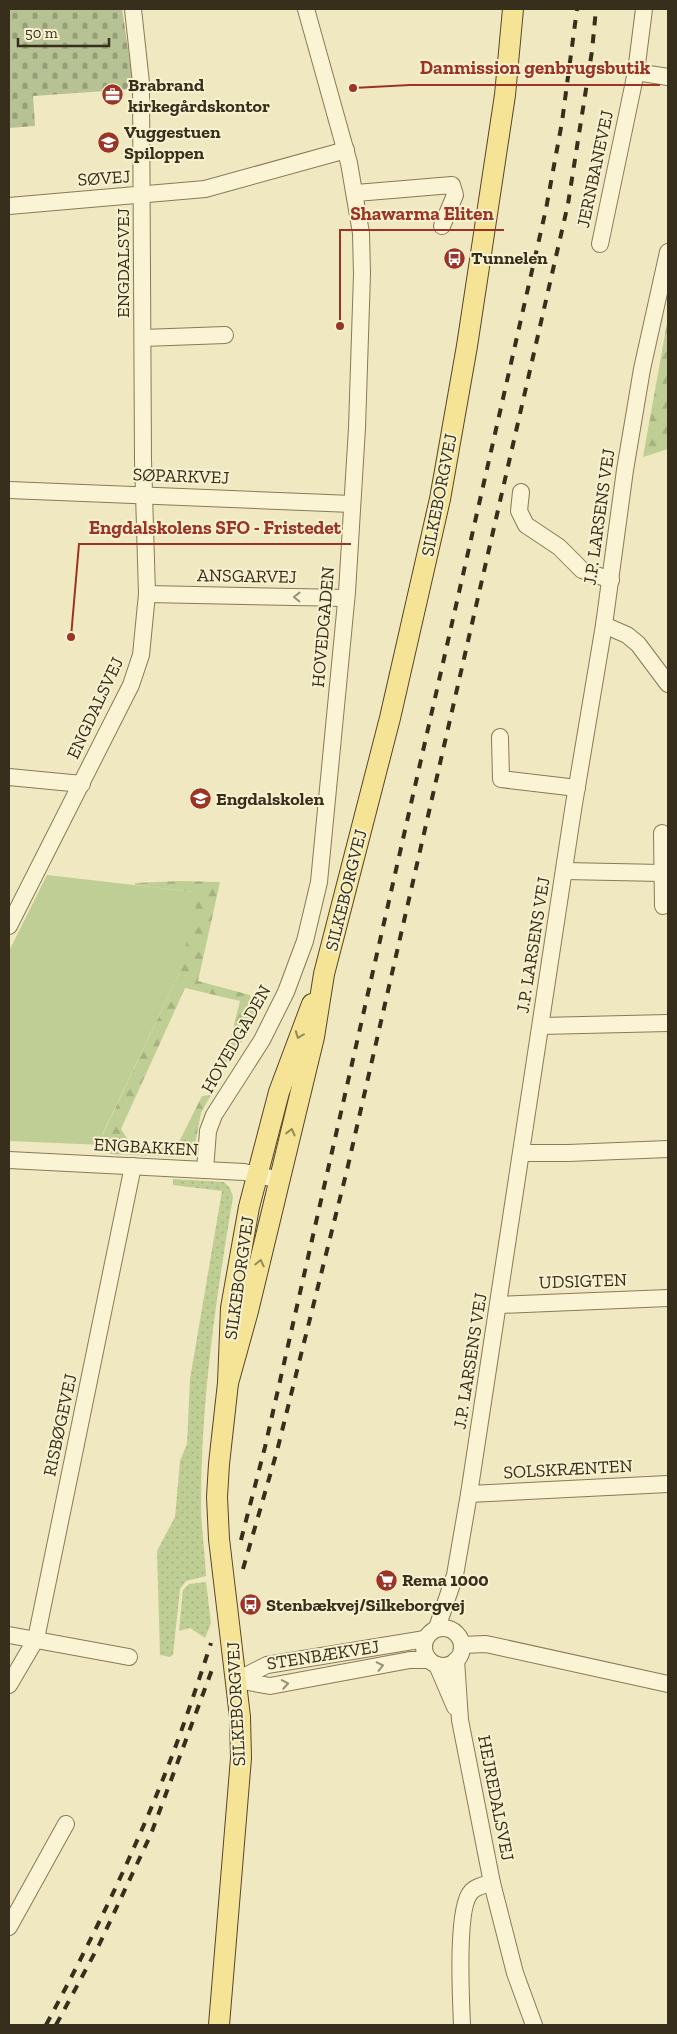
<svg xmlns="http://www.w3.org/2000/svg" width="677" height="2034" font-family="'Zilla Slab',serif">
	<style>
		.green { fill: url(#green-dots) }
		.forest { fill: url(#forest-firs) }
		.cemetery { fill: url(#cemetery-stones) }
		.pitch { fill: #bfce94 }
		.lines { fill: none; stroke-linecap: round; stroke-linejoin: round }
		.minor-casing { stroke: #8a7957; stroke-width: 18 }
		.major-casing { stroke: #57462c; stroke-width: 22 }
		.minor { stroke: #faf4d4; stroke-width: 16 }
		.major { stroke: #f5e496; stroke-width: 20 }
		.rail { stroke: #382e1c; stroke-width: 4; stroke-dasharray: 9 9; stroke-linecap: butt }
		.oneway { stroke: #999178 }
		.oneway2 { stroke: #968959 }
		.labels { text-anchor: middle; stroke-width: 4; stroke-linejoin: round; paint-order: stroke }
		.poi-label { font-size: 18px; font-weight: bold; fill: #382e1c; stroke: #f7f1d0; text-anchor: start }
		.street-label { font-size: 18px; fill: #382e1c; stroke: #f7f1d0 }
		.leader { fill: none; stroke: #9b3425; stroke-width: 2 }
		.callout-dot { fill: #9b3425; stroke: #f7f1d0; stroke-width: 2 }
		.callout-label { font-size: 19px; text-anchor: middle; font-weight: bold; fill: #9b3425; stroke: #f7f1d0; stroke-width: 4; stroke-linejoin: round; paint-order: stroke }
	</style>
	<defs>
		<pattern id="green-dots" width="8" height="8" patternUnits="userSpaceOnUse" patternTransform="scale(1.25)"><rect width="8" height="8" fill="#bfce94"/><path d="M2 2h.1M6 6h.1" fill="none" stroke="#a5b17f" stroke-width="1.8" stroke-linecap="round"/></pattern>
		<pattern id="forest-firs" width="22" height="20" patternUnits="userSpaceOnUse" patternTransform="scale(1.25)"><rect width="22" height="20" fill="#bfce94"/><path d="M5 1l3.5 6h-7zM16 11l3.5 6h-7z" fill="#a5b17f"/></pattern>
		<pattern id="cemetery-stones" width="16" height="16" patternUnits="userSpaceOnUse" patternTransform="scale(1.25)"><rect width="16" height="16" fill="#b6c293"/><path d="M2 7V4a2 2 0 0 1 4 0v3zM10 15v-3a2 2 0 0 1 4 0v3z" fill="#959e77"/></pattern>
	</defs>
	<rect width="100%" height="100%" fill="#f0e8c0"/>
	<g class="green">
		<path d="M173 1179 224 1182 230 1188 233 1197C216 1298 201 1400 201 1504 201 1527 205 1552 206 1576L186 1581 180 1589 173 1655 170 1657 160 1655 157 1551 175 1517 180 1461 187 1444 190 1379 222 1191 173 1185Z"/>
		<polygon points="206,1582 211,1623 205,1638 190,1628 179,1631 183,1590 189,1584"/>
	</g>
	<g class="forest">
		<polygon points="667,323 668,449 643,457"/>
		<polygon points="180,881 220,882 198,981 250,995 258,1014 229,1063 220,1059 228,1049 240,1001 185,988 121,1129 131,1144 175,1150 202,1096 211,1095 201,1113 194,1149 184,1157 110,1154 102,1136 179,974 195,892 135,885 135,883"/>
	</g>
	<polygon class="cemetery" points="9,9 122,9 134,89 33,96 35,126 9,128"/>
	<polygon class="pitch" points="47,875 195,892 198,896 179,974 102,1135 105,1145 9,1141 9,951"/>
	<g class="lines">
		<defs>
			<g id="minor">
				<polyline points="636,72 644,9"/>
				<polyline points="356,193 452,185 455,195 442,226"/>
				<polyline points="9,206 205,189 346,150"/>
				<polyline points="600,244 636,72 668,77"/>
				<polyline points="143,338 225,335"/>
				<polyline points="9,490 352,504"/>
				<polyline points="521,492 519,511 526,525 559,547 582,570 611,580"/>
				<polyline points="147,594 346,598"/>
				<polyline points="604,625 627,635 638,644 668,684"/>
				<polyline points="500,737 501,779 577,788"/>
				<polyline points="9,777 82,784"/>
				<polyline points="662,833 663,906"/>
				<polyline points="565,871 662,873"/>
				<polyline points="9,926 131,685 141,655 147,594 143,460 141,83 133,9"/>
				<polyline points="541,1026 668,1023"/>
				<polyline points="523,1153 568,1153 668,1149"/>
				<polyline points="9,1160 244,1172 280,1180"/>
				<polyline points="205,1170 208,1131 214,1115 262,1040 286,992 305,941 319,882 347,592 357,428 362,274 361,233 349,163 306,9"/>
				<polyline points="499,1305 668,1298"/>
				<polyline points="469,1494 668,1484"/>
				<circle cx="443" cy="1647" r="19"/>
				<polyline points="437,1628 455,1575 469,1494 573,810 604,625 625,470 642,369 668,252"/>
				<polyline points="9,1635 129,1657"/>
				<polyline points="462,1645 486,1644 668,1684"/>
				<polyline points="456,1660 460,1720 492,1883 515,1973 534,2025"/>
				<polyline points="437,1665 455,1707"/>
				<polyline points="237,1680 270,1686 410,1660 429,1660"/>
				<polyline points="237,1680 267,1665 425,1639"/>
				<polyline points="9,1685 36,1639 133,1166"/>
				<polyline points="9,1927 66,1824"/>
				<path d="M462 2025C461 2000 456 1908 471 1892 476 1886 485 1885 492 1883"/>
			</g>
			<g id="major">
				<polyline points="228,1383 248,1311 314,1037 324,974 390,718 440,499 467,346 505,95 513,9"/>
				<polyline points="219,2025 241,1758 240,1717 219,1539 217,1497 219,1464 228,1383 231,1308 249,1207 279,1092 312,1004"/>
			</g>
		</defs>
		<use href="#minor" class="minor-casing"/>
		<use href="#major" class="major-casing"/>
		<use href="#minor" class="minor"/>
		<use href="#major" class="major"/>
		<g class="rail">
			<polyline points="241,1540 265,1447 546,209 562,122 577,9"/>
			<polyline points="243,1569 277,1451 347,1170 568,204 592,51 596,9"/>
			<path d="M46 2025C89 1945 129 1864 163 1779 181 1734 196 1689 211 1643"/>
			<polyline points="56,2025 99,1945 151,1834 213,1667"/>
		</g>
	</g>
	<defs><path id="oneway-chevron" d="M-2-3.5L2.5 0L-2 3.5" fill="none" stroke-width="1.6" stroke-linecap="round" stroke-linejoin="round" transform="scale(1.25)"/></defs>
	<g class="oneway">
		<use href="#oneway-chevron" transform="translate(297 597) rotate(-179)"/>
		<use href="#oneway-chevron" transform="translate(380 1666) rotate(-12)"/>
		<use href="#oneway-chevron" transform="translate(285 1684) rotate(-10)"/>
	</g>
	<g class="oneway2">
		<use href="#oneway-chevron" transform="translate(299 1035) rotate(111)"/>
		<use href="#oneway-chevron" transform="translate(291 1132) rotate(-76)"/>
		<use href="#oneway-chevron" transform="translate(260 1263) rotate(-77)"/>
	</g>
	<defs>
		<symbol id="office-disc" viewBox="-11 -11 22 22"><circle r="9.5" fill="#9b3425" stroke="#f7f1d0"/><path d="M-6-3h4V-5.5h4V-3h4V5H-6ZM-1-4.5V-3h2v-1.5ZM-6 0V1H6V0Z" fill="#fff"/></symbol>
		<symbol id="school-disc" viewBox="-11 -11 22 22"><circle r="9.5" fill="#9b3425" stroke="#f7f1d0"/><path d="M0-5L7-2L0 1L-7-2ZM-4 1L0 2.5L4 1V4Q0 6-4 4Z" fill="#fff"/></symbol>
		<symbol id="bus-disc" viewBox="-11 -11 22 22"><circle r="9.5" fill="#9b3425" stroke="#f7f1d0"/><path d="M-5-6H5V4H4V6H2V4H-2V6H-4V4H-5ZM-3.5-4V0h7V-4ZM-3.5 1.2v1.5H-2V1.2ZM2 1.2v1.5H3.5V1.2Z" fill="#fff"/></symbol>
		<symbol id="supermarket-disc" viewBox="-11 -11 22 22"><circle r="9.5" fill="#9b3425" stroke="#f7f1d0"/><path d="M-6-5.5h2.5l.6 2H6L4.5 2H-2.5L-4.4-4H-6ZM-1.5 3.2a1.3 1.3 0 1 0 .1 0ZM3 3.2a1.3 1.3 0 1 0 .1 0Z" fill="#fff"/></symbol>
	</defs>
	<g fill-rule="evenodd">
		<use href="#office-disc" x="100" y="82" width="25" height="25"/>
		<use href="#school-disc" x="96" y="130" width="25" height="25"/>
		<use href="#bus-disc" x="442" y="246" width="25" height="25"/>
		<use href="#school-disc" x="188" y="786" width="25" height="25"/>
		<use href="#supermarket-disc" x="374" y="1568" width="25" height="25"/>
		<use href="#bus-disc" x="238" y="1592" width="25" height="25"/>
	</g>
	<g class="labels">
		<g class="poi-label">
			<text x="128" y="91">Brabrand<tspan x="128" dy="21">kirkegårdskontor</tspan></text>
			<text x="124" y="138">Vuggestuen<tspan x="124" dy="21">Spiloppen</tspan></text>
			<text x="471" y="264">Tunnelen</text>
			<text x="216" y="805">Engdalskolen</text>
			<text x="402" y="1586">Rema 1000</text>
			<text x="266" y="1611">Stenbækvej/Silkeborgvej</text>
		</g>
		<g class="street-label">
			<text transform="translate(595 169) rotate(-78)" y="6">JERNBANEVEJ</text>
			<text transform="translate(104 178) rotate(-4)" y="6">SØVEJ</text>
			<text transform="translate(123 263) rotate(-90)" y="6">ENGDALSVEJ</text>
			<text transform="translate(181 476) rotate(2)" y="6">SØPARKVEJ</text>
			<text transform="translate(439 495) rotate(-79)" y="6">SILKEBORGVEJ</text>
			<text transform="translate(599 517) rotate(-82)" y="6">J.P. LARSENS VEJ</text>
			<text transform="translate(247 576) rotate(1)" y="6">ANSGARVEJ</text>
			<text transform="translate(323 627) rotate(-85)" y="6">HOVEDGADEN</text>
			<text transform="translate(95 708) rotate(-65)" y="6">ENGDALSVEJ</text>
			<text transform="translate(346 890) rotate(-76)" y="6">SILKEBORGVEJ</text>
			<text transform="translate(533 945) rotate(-81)" y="6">J.P. LARSENS VEJ</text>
			<text transform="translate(236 1039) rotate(-60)" y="6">HOVEDGADEN</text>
			<text transform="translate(146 1147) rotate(3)" y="6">ENGBAKKEN</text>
			<text transform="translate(239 1278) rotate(-82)" y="6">SILKEBORGVEJ</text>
			<text transform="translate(583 1281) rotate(-2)" y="6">UDSIGTEN</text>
			<text transform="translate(470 1361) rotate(-81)" y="6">J.P. LARSENS VEJ</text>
			<text transform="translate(60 1425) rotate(-78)" y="6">RISBØGEVEJ</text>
			<text transform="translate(568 1469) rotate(-3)" y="6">SOLSKRÆNTEN</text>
			<text transform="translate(323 1655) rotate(-9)" y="6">STENBÆKVEJ</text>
			<text transform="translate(236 1704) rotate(-93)" y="6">SILKEBORGVEJ</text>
			<text transform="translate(496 1798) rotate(79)" y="6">HEJREDALSVEJ</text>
		</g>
	</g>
	<path class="leader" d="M353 88L410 85H660M340 326L340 230H504M71 637L79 544H351"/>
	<g class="callout-dot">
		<circle cx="353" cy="88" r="5"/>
		<circle cx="340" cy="326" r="5"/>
		<circle cx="71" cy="637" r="5"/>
	</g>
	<g class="callout-label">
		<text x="535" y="74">Danmission genbrugsbutik</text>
		<text x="422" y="220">Shawarma Eliten</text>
		<text x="215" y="534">Engdalskolens SFO - Fristedet</text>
	</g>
	<rect width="677" height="2034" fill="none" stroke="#382e1c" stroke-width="20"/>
	<path d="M18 38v8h91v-8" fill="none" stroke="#382e1c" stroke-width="2.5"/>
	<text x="25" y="38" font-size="15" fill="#382e1c" stroke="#f7f1d0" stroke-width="4" paint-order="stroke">50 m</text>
</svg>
